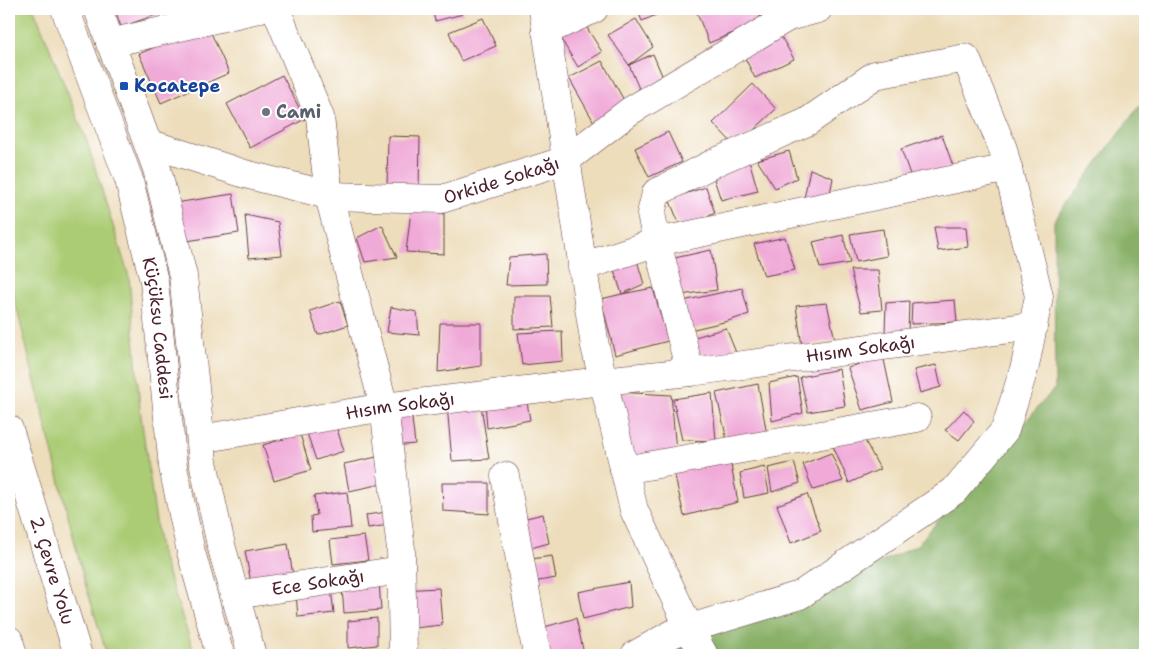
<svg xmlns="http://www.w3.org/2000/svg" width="1154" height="664" font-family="'Shantell Sans',sans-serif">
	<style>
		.green { fill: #abcc75; stroke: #7a7650 }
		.forest { fill: #88b066; stroke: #696848 }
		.building { fill: #f0aad8 }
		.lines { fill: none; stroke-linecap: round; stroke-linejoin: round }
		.minor-casing { stroke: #623c41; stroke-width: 29 }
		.major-casing { stroke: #623c41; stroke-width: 29 }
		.highway-casing { stroke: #623c41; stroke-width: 29 }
		.minor { stroke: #fff; stroke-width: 28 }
		.major { stroke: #fff; stroke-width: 28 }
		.highway { stroke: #fff; stroke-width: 28 }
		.transit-dot { fill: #1a4fb4; stroke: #fff; stroke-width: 2 }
		.worship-dot { fill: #6b7280; stroke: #fff; stroke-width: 2 }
		.labels { text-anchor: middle; stroke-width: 4; stroke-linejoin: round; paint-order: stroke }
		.transit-label { font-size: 18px; font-weight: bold; fill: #164399; stroke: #fff; text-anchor: start }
		.worship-label { font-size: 18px; font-weight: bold; fill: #5b616d; stroke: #fff; text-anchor: start }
		.street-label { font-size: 18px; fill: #4a1f2b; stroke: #fff }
	</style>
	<rect width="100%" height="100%" fill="#fff"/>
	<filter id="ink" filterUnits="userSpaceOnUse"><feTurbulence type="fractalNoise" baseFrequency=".02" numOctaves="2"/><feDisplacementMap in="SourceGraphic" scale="10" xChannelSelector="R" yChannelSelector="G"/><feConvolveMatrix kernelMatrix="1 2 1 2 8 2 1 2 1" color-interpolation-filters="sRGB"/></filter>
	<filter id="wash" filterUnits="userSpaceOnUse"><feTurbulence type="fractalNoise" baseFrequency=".0096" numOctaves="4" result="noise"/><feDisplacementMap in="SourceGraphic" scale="20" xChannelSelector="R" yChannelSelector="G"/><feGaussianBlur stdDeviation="1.12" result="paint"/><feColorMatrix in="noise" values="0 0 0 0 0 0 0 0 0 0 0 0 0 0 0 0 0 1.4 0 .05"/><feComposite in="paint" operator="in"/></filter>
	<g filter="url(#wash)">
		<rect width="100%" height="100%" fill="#edddbb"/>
		<polygon class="green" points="9,9 34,9 86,139 129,277 140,409 160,550 195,655 107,655 84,580 9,277"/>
		<polygon class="forest" points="1145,98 1145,655 680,655 676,645 789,607 917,545 1055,388 1054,221"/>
		<g id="blocks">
			<g class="building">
				<polygon points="115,9 166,9 167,11 121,27"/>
				<polygon points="432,9 462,9 463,14 435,21"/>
				<polygon points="637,9 670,9 642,21"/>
				<polygon points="708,9 757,9 762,21 709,43 697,13"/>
				<polygon points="483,18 496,46 461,61 449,32"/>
				<polygon points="636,19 653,47 629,65 608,35"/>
				<polygon points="582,20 602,52 578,67 558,34"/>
				<polygon points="207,24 229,73 161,103 139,54"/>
				<polygon points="779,33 794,59 755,78 742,52"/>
				<polygon points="653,54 664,80 640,91 629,65"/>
				<polygon points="602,61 626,104 594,122 569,78"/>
				<polygon points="282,75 305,119 250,148 227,104"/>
				<polygon points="753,84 776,109 736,147 713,123"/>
				<polygon points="668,132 682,162 649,177 635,148"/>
				<polygon points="942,135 953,166 912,180 901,149"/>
				<polygon points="388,136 420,137 419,188 387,187"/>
				<polygon points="789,151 797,178 775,188 757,160"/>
				<polygon points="749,160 758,191 721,200 712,173"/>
				<polygon points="810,169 833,178 829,199 804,198"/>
				<polygon points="706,187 715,213 681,228 669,199"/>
				<polygon points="233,194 239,233 180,242 175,203"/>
				<polygon points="411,211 444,213 444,254 406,252"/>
				<polygon points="245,215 278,222 282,255 249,258"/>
				<polygon points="382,225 397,257 365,262 357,238"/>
				<polygon points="934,227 966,227 968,247 938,251"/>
				<polygon points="883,229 887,256 856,262 850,234"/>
				<polygon points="843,235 850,263 820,268 813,242"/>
				<polygon points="785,237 795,270 764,276 754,244"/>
				<polygon points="711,250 717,290 680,295 670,259"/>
				<polygon points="546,254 547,284 506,285 509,257"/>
				<polygon points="636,257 644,284 622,294 653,288 668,341 615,355 601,299 622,294 613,267"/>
				<polygon points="850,270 878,270 882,310 861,312"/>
				<polygon points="742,288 749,314 728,321 690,330 683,301"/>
				<polygon points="514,296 550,296 553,327 514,329"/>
				<polygon points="955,300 957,322 911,324 912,303"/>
				<polygon points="340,301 348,325 318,335 310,311"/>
				<polygon points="909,301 908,332 885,333 886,303"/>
				<polygon points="827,303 835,340 802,346 796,306"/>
				<polygon points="391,307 417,312 419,335 387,332"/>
				<polygon points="440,323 481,323 481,366 438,372"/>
				<polygon points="726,328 737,355 705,367 692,338"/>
				<polygon points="562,331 563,361 522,365 518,333"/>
				<polygon points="883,355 893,402 862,410 848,368"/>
				<polygon points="936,365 941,387 920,393 914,370"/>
				<polygon points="839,369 845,406 808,412 800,377"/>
				<polygon points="797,377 803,413 772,421 769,383"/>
				<polygon points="758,384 767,435 728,444 716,393"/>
				<polygon points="616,392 671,395 676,451 632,456"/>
				<polygon points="712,393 716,441 682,440 673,399"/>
				<polygon points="526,396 530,420 487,428 485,402"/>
				<polygon points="447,405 481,405 489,459 452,461"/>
				<polygon points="411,410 415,444 393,446 392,412"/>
				<polygon points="964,410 974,421 959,440 945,430"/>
				<polygon points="335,423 344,451 316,460 307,433"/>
				<polygon points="300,434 311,470 274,481 263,445"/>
				<polygon points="863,437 880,469 849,483 833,446"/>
				<polygon points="831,453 843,481 813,490 803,464"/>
				<polygon points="377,457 382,484 349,491 344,464"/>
				<polygon points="730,460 738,502 684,516 674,472"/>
				<polygon points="794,462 800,483 772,492 768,468"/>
				<polygon points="764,467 769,493 744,498 740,473"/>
				<polygon points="442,483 489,483 489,514 443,511"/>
				<polygon points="347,492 351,528 312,532 311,516 317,515 314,496"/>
				<polygon points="807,494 821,531 791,543 777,505"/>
				<polygon points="387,512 389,525 368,528 366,515"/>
				<polygon points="543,514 549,543 527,549 518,520"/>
				<polygon points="364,536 368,560 333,564 330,540"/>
				<polygon points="288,544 293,576 251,583 245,551"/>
				<polygon points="552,556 556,578 533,582 531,559"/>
				<polygon points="379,582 381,610 344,613 342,587"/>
				<polygon points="629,582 631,607 583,619 578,592"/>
				<polygon points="439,588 442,625 405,629 402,590"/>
				<polygon points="331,589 334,613 298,617 296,593"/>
				<polygon points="377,618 377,645 348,648 348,621"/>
				<polygon points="576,618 584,654 548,655 541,628"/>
				<polygon points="446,649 446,655 415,655 415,654"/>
			</g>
		</g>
	</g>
	<g filter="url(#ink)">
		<use href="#blocks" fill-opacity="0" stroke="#623c41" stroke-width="1"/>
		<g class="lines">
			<defs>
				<g id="minor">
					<polyline points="276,9 320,117 329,196 384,407 401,549 403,655"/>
					<polyline points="543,9 595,346 634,510 689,628 704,655"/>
					<polyline points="546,31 594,9"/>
					<polyline points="110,43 258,9"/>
					<path id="s1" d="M148 143 245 174 313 191 329 196 442 199 566 160 630 111 788 17 818 9"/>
					<polyline points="582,267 657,242 651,214 656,193 718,161 807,122 875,75 966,58 1003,149 1039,296 1025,366 1005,430 954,491 800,595 674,633 635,655"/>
					<path id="s2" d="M690 372 1033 326"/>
					<path id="s3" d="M201 439 384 407 602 381 690 372 657 242 1008 168"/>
					<polyline points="624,470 917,418"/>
					<polyline points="505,476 537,655"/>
					<path id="s4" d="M235 595 401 570"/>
				</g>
				<g id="major">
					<path id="s5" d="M65 9 129 180 154 281 173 467 191 552 220 655"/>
					<polyline points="98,9 157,169 183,276 203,462 221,545 252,655"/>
				</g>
				<g id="highway">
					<path id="s6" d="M9 429 78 655"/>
					<polyline points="9,640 13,655"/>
				</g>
			</defs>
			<use href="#minor" class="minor-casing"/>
			<use href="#major" class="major-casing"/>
			<use href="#highway" class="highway-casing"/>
			<use href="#minor" class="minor"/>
			<use href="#major" class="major"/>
			<use href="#highway" class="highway"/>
		</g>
	</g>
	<rect class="transit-dot" x="119" y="81" width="10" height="10" rx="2.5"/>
	<circle class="worship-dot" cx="266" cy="112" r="5"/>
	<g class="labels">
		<g class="transit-label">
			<text x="134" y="92">Kocatepe</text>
		</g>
		<g class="worship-label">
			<text x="276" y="118">Cami</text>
		</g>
		<g class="street-label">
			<text dy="6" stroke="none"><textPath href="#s1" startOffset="364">Orkide Sokağı</textPath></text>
			<text dy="6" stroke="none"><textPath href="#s5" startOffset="334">Küçüksu Caddesi</textPath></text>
			<text dy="6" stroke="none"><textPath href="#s2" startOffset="172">Hısım Sokağı</textPath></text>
			<text dy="6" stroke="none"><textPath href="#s3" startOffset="202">Hısım Sokağı</textPath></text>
			<text dy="6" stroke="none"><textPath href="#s6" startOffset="148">2. Çevre Yolu</textPath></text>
			<text dy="6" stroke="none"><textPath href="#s4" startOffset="84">Ece Sokağı</textPath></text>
		</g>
	</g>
	<rect width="1154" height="664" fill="none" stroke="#fff" stroke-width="30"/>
</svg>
